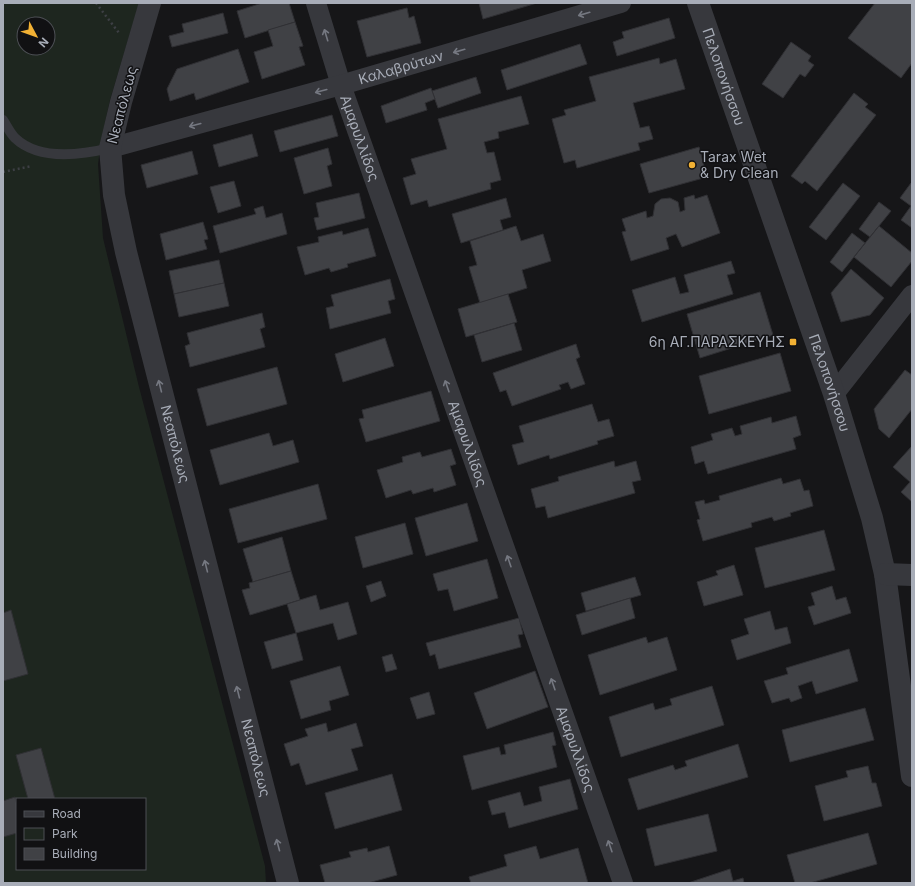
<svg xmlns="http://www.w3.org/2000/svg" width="915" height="886" font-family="Inter,sans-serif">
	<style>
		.green { fill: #1e261f; fill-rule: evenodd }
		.building { fill: #404145; stroke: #303034 }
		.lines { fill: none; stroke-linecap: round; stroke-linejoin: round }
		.path { stroke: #3d3f44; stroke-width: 2.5; stroke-dasharray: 2 3; stroke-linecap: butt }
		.service { stroke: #37383d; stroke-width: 10 }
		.minor { stroke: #37383d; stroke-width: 20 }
		.tertiary { stroke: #37383d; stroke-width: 22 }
		.oneway { stroke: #757881 }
		.poi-dot { fill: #f2b134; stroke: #111113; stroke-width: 1.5 }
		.labels { text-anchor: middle; stroke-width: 3; stroke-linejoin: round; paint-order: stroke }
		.street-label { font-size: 14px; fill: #a8adb8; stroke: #111113 }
		.poi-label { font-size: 14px; fill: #a8adb8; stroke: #111113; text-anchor: start }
	</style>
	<rect width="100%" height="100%" fill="#161618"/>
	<path class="green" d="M3 3H139L110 100 102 136 98 164 103 238 139 387 265 866 266 883H3ZM24 24H48V48H24ZM17 799H145V869H17Z"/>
	<g class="building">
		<polygon points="262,3 289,3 295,22 245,38 237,11"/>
		<polygon points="479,3 537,3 483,19"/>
		<polygon points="875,3 912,3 912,63 901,78 848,38"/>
		<polygon points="407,8 409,18 414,16 421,43 367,57 357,21"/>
		<polygon points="223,13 228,33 172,47 169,36 184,32 182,24"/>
		<polygon points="669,18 675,38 617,56 613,42 624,38 622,32"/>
		<polygon points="295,22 303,46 299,47 305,65 262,79 254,52 273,46 268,30"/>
		<polygon points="791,42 811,56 808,61 814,65 805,77 800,74 783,98 762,84"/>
		<polygon points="580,44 587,64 507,90 501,70"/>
		<polygon points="238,49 249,82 196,100 194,93 170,101 167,89 177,69"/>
		<polygon points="659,58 660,64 676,59 685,89 633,103 640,128 649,126 653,139 638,143 640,150 577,168 575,160 564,163 552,119 566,115 564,110 596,101 589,77"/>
		<polygon points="476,77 481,93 438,108 432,91"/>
		<polygon points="431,88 435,99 425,103 427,110 386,123 381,106"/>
		<polygon points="854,93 868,104 865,107 876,115 817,191 805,181 802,184 791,176"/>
		<polygon points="521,96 529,124 498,132 499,138 484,142 487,153 494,152 501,180 490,183 491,189 429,207 427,200 411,205 403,178 416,174 411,159 447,149 438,119"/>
		<polygon points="332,115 338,136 280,152 274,131"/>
		<polygon points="252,134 258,156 219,167 213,145"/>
		<polygon points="699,147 707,177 649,193 640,164"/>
		<polygon points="328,148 332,164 327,166 332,186 304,194 294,158"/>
		<polygon points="192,151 198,174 147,188 141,165"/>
		<polygon points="234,181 241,206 218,213 210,187"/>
		<polygon points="843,183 860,196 826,240 809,227"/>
		<polygon points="911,183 912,184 912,228 901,220 911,206 900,198"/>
		<polygon points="359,193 365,218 317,230 314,218 319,217 316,203"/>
		<polygon points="694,195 695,199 707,195 720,233 682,247 676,234 666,238 669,249 631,261 622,232 626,231 622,219 646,211 647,218 653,216 655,204 661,199 670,198 678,202 680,212 685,210 684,198"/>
		<polygon points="506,198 511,217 500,220 503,230 461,243 452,214"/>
		<polygon points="879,202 891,211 870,237 859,229"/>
		<polygon points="263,206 266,218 282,213 287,234 220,253 213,226 256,214 254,209"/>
		<polygon points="203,222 208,239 204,240 207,249 166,260 160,234"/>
		<polygon points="516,226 521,241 543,234 551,261 522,270 527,288 480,303 469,267 477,265 470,241"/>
		<polygon points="879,226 912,253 912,261 891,287 854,257"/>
		<polygon points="368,228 376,256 347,264 348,267 331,272 329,268 305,275 297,247 319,242 318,237 342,231 343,235"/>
		<polygon points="852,233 865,243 842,272 830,262"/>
		<polygon points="219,260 224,283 174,294 169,271"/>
		<polygon points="731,261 735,273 727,275 733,294 642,322 632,290 675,277 680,294 689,292 684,275"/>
		<polygon points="851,269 884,298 870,315 841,322 831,293"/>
		<polygon points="390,279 395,299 388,301 391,313 330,329 326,308 334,306 331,295"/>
		<polygon points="224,283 229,306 179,317 174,294"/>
		<polygon points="760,292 773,335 700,358 687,314"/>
		<polygon points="508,294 517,322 466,337 458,309"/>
		<polygon points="262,313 265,327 260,329 265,347 190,367 185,346 190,344 187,333"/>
		<polygon points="514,323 522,350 482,362 474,335"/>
		<polygon points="385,338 394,366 343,382 335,354"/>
		<polygon points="576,344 580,357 576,359 585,384 571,389 568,382 559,385 561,389 512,406 506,390 500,392 493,373"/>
		<polygon points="780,353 791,391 709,414 699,376"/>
		<polygon points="277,367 287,404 207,426 197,389"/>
		<polygon points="905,370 912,375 912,409 889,438 879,429 874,409"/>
		<polygon points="431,391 440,421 366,442 359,419 364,418 362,410"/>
		<polygon points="592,404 598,422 609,419 614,436 597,441 598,444 550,459 549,455 518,465 512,445 524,442 519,426"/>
		<polygon points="796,416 801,435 793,438 796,449 708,474 704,461 695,464 691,447 713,440 711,434 732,428 735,436 742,434 740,426 771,417 772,423"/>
		<polygon points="269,433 273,446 293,440 299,462 220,485 210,450"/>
		<polygon points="912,446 912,502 901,492 910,482 893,467"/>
		<polygon points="451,449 456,464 450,466 456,485 434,492 433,488 413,494 411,490 386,498 377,470 403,462 402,457 420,452 422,457"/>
		<polygon points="614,461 615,467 636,461 641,480 632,482 635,493 548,518 545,506 536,508 531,489 559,481 558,477"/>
		<polygon points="781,478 783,484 800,479 804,491 809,490 813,506 790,513 791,516 774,521 772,517 751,523 752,527 703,541 697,520 700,519 695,502 704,500 705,504 720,500 719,496"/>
		<polygon points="318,484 327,519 238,543 229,509"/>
		<polygon points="467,503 478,541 426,556 415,518"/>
		<polygon points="405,523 413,554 363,568 355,537"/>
		<polygon points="824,530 835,570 765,588 755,548"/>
		<polygon points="282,537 291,571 253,582 243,549"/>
		<polygon points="487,559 498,598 454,611 448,589 438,591 433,574"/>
		<polygon points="734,565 743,595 704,606 697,582 718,575 716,571"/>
		<polygon points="291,571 300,600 250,615 242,590 250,588 249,583"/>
		<polygon points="635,577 641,595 586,611 581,593"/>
		<polygon points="381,581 386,596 371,602 366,586"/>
		<polygon points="832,586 836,600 846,597 851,613 814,625 808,607 815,605 811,593"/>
		<polygon points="316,595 320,610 348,602 357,634 338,640 333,623 296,633 287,604"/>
		<polygon points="630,598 635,618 582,635 576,615"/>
		<polygon points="11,610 28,674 3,681 3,613"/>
		<polygon points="770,611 775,630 787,627 791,643 737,660 731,640 749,634 744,619"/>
		<polygon points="519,618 523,634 518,635 521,647 439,669 435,654 430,656 426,643"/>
		<polygon points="296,633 303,660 272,669 264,642"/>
		<polygon points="646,637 648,643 667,637 677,670 600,695 588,655"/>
		<polygon points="849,649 858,681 816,694 812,681 798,686 802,698 791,702 789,698 772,703 764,681 788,674 786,668"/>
		<polygon points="392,654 397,669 386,672 382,657"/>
		<polygon points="340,666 349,695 329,701 331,710 301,719 290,681"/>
		<polygon points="535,671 548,707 487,729 474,693"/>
		<polygon points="712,686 724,725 621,757 609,717 653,703 655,710 672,705 670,699"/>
		<polygon points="429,692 435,714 417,719 410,698"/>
		<polygon points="865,708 874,740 790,762 782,730"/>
		<polygon points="326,723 328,732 356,723 363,746 351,749 358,770 306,785 299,763 291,766 284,744 308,736 305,729"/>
		<polygon points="553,732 556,745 552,746 557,767 472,790 463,756 499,747 501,755 506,754 504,745"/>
		<polygon points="738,744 748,777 638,810 628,779 673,765 675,770 687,766 685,761"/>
		<polygon points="41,748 55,799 28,799 16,755"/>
		<polygon points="868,766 872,783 876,783 882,806 824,821 815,786 848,777 846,771"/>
		<polygon points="392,774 402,810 335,829 325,793"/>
		<polygon points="570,779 578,809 509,828 505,812 492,815 488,801 520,792 524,806 542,801 539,787"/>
		<polygon points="15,797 17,806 17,833 3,837 3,801"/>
		<polygon points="708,814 717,851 655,866 646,829"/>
		<polygon points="868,833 877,864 810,883 795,883 787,855"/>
		<polygon points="389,846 397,875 368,883 325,883 320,865 351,857 349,852 367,848 368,852"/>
		<polygon points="536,846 540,859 578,848 588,883 471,883 469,877 507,866 504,855"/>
		<polygon points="730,869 733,881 743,878 744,883 688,883"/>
	</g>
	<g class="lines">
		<g class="path">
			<polyline points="96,3 119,33"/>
			<polyline points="3,172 32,166"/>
		</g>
		<path class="service" d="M3 120C7 126 10 133 15 138 39 161 81 155 110 148"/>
		<g class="minor">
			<path id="s1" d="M316 3 341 85 623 883"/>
			<path id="s2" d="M110 148 341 85 621 3"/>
			<polyline points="834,394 912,295"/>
		</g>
		<g class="tertiary">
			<path id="s3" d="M150 3 121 102 110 148 114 195 126 252 288 883"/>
			<path id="s4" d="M698 3 834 394 872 518 885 574 912 776"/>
			<polyline points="885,574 912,575"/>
		</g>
	</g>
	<defs><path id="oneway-shaft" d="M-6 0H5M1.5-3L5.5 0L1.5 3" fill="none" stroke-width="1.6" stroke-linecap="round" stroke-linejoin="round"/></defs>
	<g class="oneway">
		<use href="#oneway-shaft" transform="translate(584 14) rotate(164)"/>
		<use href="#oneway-shaft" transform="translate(326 35) rotate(-107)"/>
		<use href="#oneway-shaft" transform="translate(459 51) rotate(164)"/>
		<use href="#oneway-shaft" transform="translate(321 91) rotate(165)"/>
		<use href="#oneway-shaft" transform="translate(195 125) rotate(165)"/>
		<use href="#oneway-shaft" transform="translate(160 386) rotate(-104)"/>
		<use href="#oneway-shaft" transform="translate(447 386) rotate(-109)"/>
		<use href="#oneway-shaft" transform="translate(509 561) rotate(-109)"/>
		<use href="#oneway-shaft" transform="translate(206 566) rotate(-104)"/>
		<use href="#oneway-shaft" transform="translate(553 684) rotate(-109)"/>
		<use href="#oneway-shaft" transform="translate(238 692) rotate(-104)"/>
		<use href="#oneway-shaft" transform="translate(278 845) rotate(-105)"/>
		<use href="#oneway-shaft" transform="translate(610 846) rotate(-109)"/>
	</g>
	<g class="poi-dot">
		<circle cx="692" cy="165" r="4"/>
		<rect x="789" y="338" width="8" height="8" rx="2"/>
	</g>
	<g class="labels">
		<g class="street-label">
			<text dy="5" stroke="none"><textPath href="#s2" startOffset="302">Καλαβρύτων</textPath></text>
			<text dy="5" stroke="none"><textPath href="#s4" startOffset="78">Πελοπονήσσου</textPath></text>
			<text transform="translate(122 105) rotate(-75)" y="5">Νεαπόλεως</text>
			<text dy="5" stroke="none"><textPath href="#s1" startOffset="142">Αμαρυλλίδος</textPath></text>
			<text dy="5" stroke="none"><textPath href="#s4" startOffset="402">Πελοπονήσσου</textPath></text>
			<text dy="5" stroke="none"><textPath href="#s3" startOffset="454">Νεαπόλεως</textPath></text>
			<text dy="5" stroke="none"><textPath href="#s1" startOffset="466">Αμαρυλλίδος</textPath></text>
			<text dy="5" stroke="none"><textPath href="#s1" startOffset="790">Αμαρυλλίδος</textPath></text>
			<text dy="5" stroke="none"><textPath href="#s3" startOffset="778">Νεαπόλεως</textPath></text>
		</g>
		<g class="poi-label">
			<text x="700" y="162">Tarax Wet<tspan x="700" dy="16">&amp; Dry Clean</tspan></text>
			<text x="785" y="347" text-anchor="end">6η ΑΓ.ΠΑΡΑΣΚΕΥΗΣ</text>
		</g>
	</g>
	<rect width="915" height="886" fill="none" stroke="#a8adb8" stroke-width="8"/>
	<rect x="16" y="798" width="130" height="72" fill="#111113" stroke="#4d4f55"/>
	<rect x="24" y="811" width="20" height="6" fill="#37383d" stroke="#4d4f55"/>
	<text x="52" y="818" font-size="12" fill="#a8adb8">Road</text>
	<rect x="24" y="828" width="20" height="12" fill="#1e261f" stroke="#4d4f55"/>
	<text x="52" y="838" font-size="12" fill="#a8adb8">Park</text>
	<rect x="24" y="848" width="20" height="12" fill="#404145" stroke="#4d4f55"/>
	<text x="52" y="858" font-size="12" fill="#a8adb8">Building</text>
	<g transform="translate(36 36) rotate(131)"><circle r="19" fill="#111113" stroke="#4d4f55"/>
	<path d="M0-3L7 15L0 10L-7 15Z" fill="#f2b134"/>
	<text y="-6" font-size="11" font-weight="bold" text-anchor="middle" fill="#a8adb8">N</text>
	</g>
</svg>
